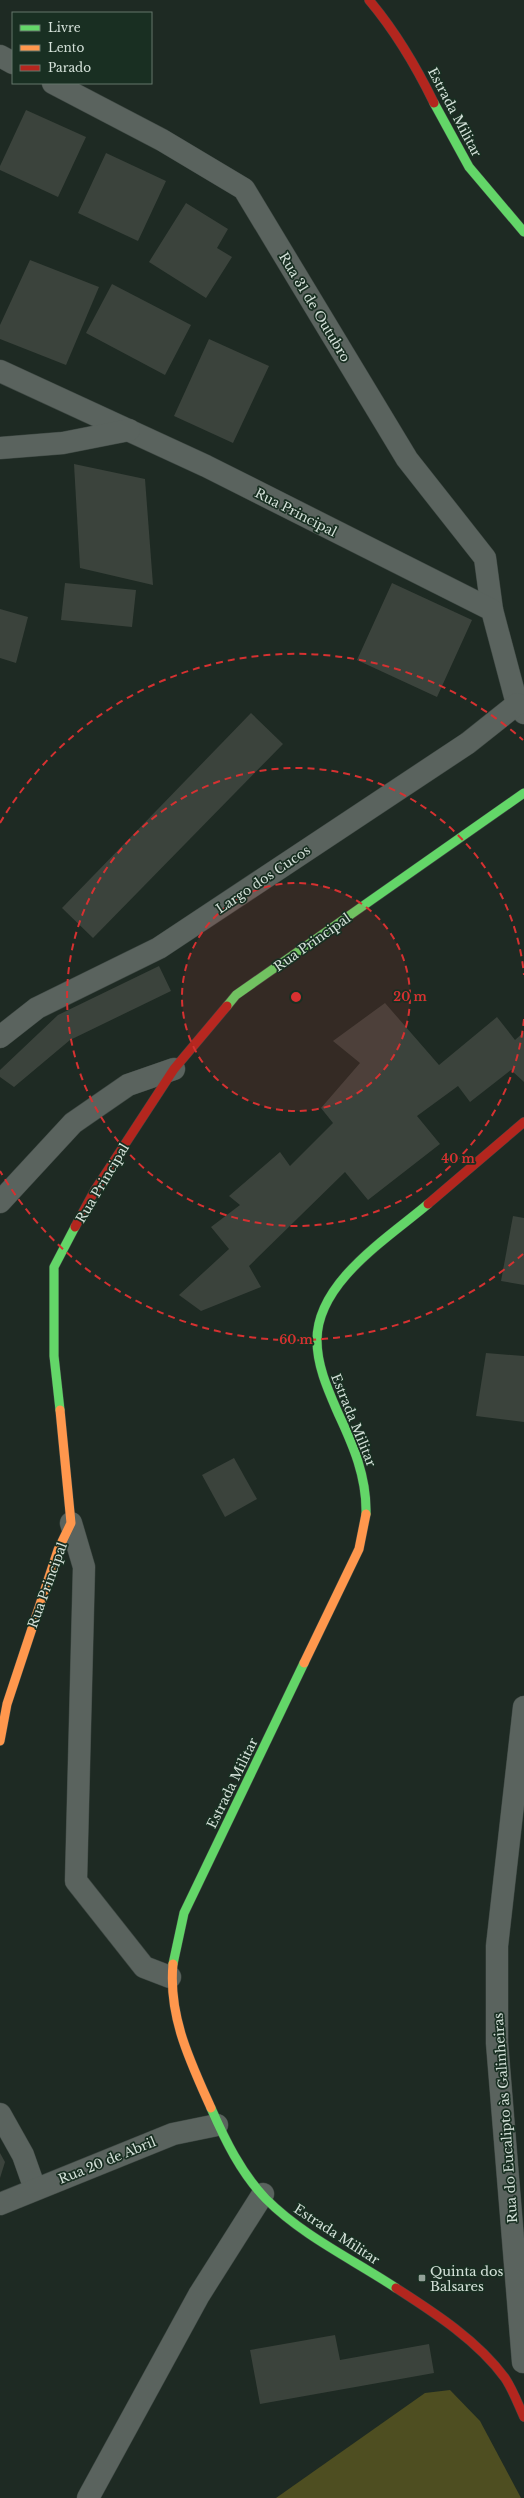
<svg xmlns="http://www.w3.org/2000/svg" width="524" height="2498" font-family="'Libre Baskerville',serif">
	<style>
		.green { fill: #4e4e21 }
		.building { fill: #3b433c }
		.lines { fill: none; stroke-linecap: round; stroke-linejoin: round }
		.lane-casing { stroke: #3d4742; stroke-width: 23 }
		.street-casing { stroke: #3d4742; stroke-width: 23 }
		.fast-casing { stroke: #3d4742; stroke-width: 10 }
		.slow-casing { stroke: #3d4742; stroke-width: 10 }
		.jam-casing { stroke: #3d4742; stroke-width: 10 }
		.lane { stroke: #5a635e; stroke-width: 22 }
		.street { stroke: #5a635e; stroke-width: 22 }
		.fast { stroke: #63d668; stroke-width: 9 }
		.slow { stroke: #ff974d; stroke-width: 9 }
		.jam { stroke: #b3261e; stroke-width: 9 }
		.ring { fill: none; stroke: #d63131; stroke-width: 2; stroke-dasharray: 7 5 }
		.poi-dot { fill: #94a199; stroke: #192f22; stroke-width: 1.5 }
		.labels { text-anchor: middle; stroke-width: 3.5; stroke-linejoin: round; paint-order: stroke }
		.street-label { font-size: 13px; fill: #d4e1d9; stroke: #192f22 }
		.poi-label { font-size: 13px; fill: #d4e1d9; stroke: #192f22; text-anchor: start }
		.centre { fill: #d63131; stroke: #192f22; stroke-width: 2 }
		.ring-label { font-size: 12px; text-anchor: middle; font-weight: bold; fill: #d63131; stroke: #192f22; stroke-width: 3.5; stroke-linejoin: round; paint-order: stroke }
	</style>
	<rect width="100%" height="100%" fill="#1e2a23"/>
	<polygon class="green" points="450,2390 480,2421 521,2498 276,2498 425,2393"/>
	<g class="building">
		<polygon points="26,110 86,137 58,197 0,170 0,166"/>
		<polygon points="106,153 166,181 138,241 78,213"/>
		<polygon points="186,203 228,229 217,248 232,257 206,298 149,262"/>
		<polygon points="30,260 99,287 66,365 0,339 0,325"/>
		<polygon points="112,284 191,325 165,375 86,333"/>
		<polygon points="209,339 269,366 233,443 174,416"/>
		<polygon points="74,464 145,479 153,585 80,568"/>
		<polygon points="65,583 136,590 132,627 61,620"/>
		<polygon points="392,583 472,620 437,697 357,660"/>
		<polygon points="0,609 28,617 16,663 0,658"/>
		<polygon points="251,713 283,744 93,938 62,908"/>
		<polygon points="159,966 171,991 70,1040 14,1087 0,1077 0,1070 58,1015"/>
		<polygon points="385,1003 439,1065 497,1017 515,1040 524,1032 524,1082 511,1070 470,1102 458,1086 417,1116 440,1144 368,1200 345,1172 249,1266 261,1287 201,1311 179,1295 229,1249 211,1227 240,1205 229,1196 280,1152 290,1166 333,1123 321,1108 360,1063 333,1041"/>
		<polygon points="513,1216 524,1218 524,1285 501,1281"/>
		<polygon points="486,1353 524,1356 524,1422 476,1416"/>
		<polygon points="234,1458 257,1499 225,1517 202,1475"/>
		<polygon points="0,2153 5,2162 0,2178"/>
		<polygon points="335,2335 340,2360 429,2344 434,2373 260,2404 250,2350"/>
	</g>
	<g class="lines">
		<defs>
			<polyline id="lane" points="88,2498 199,2295 263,2194"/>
			<g id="street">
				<polyline points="0,56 13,63"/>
				<polyline points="53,83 162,140 244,189 407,459 485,558 492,610"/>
				<polyline points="0,371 206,466 492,610 517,704 524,713"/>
				<polyline points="0,448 63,443 129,430"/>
				<polyline points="0,1037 37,1008 159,948 468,743 517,704"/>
				<polyline points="0,1202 73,1123 128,1085 174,1069"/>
				<polyline points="71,1523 84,1567 76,1881 144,1967 170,1977"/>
				<polyline points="0,2114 23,2155 35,2189"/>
				<polyline points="0,2204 173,2134 217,2125"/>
				<polyline points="523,2362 497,2043 497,1946 524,1707"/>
			</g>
			<g id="fast">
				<polyline points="434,103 469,167 524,232"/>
				<polyline points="227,1006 236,995 524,793"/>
				<polyline points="60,1410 54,1356 54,1267 75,1227"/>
				<path d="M366 1514C367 1477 353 1445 338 1413 328 1390 317 1366 317 1340 317 1282 388 1238 428 1204"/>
				<polyline points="173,1964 184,1913 304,1663"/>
				<path d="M211 2108C225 2140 241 2173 266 2199 303 2236 352 2259 396 2288"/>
			</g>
			<g id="slow">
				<polyline points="304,1663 359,1549 366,1514"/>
				<polyline points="0,1741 7,1704 58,1550 71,1523 60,1410"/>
				<path d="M173 1964C168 2016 190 2061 211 2108"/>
			</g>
			<g id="jam">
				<path d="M369 0C396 32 416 66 434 103"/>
				<polyline points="428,1204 524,1122"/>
				<polyline points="75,1227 95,1190 174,1069 227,1006"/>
				<path d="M396 2288C435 2313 478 2341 505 2378 513 2390 518 2404 524 2417"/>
			</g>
		</defs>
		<use href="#lane" class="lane-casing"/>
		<use href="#street" class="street-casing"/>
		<use href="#fast" class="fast-casing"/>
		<use href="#slow" class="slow-casing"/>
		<use href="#jam" class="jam-casing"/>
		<use href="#lane" class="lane"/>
		<use href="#street" class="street"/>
		<use href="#fast" class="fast"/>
		<use href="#slow" class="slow"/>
		<use href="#jam" class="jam"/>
	</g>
	<circle cx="296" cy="997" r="114" fill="#d63131" fill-opacity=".12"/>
	<g class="ring">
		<circle cx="296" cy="997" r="114"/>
		<path d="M524 1019A229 229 0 1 1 524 975"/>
		<path d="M523 1254A343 343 0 0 1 0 1171M0 823A343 343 0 0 1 523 740"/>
	</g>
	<rect class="poi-dot" x="418" y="2274" width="8" height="8" rx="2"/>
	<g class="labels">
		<g class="street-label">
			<text transform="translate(455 112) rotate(62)" y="5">Estrada Militar</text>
			<text transform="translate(315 307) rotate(59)" y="5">Rua 31 de Outubro</text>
			<text transform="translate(296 512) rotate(27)" y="5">Rua Principal</text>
			<text transform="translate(263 879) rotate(-34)" y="5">Largo dos Cucos</text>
			<text transform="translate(312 942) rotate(-35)" y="5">Rua Principal</text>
			<text transform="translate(102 1183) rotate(-59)" y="5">Rua Principal</text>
			<text transform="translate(354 1420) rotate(68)" y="5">Estrada Militar</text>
			<text transform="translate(47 1585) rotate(-70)" y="5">Rua Principal</text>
			<text transform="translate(232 1783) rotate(-64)" y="5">Estrada Militar</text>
			<text transform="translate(505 2118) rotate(-94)" y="5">Rua do Eucalipto às Galinheiras</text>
			<text transform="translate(107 2160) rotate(-22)" y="5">Rua 20 de Abril</text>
			<text transform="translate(337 2234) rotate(33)" y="5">Estrada Militar</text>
		</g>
		<g class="poi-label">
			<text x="430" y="2276">Quinta dos<tspan x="430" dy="15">Balsares</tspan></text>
		</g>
	</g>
	<circle cx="296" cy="997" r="6" class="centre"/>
	<g class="ring-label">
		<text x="410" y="1001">20 m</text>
		<text x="458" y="1163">40 m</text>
		<text x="296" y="1344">60 m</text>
	</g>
	<rect x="12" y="12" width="140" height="72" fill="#192f22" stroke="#64766b"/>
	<rect x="20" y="25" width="20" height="6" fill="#63d668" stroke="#64766b"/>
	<text x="48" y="32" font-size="12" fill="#d4e1d9">Livre</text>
	<rect x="20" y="45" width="20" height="6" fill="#ff974d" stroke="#64766b"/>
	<text x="48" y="52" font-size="12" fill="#d4e1d9">Lento</text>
	<rect x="20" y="65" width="20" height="6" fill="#b3261e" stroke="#64766b"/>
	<text x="48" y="72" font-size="12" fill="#d4e1d9">Parado</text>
</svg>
